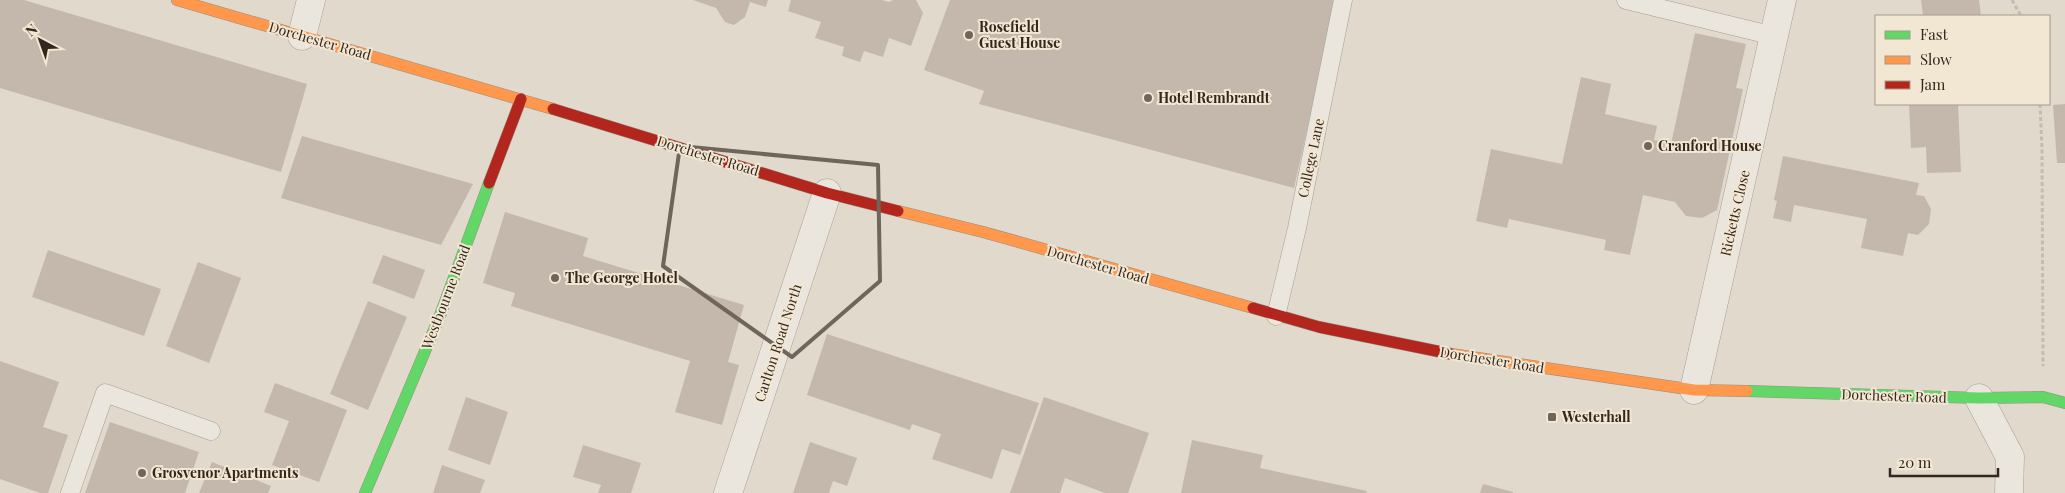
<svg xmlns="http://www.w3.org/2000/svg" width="2065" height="493" font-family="'Playfair Display',serif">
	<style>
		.building { fill: #c4b8ad }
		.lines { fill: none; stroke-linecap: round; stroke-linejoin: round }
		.lane-casing { stroke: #a69f95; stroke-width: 19 }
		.street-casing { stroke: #a69f95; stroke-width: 29 }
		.fast-casing { stroke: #968e85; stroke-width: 12 }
		.slow-casing { stroke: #968e85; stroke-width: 12 }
		.jam-casing { stroke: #968e85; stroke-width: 12 }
		.path { stroke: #c2bcb4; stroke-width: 3; stroke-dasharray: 4 2.5; stroke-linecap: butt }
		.lane { stroke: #eae5dd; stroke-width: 18 }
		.street { stroke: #eae5dd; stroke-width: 28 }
		.fast { stroke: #63d668; stroke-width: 11 }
		.slow { stroke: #ff974d; stroke-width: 11 }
		.jam { stroke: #b3261e; stroke-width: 11 }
		.marked { fill: none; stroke: #70655b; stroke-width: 4; stroke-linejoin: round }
		.poi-dot { fill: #70655b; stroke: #f2e7d2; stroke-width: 2 }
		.labels { text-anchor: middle; stroke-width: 4; stroke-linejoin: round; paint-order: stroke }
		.poi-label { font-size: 14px; font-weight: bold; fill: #33271e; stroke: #f2e7d2; text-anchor: start }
		.street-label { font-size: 14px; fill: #33271e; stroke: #f2e7d2 }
	</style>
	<rect width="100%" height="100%" fill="#e1d9cc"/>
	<g class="building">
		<polygon points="0,0 24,0 307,84 281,172 0,88"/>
		<polygon points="693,0 768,0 766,7 750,2 745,17 734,25 725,22 716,8"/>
		<polygon points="791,0 882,0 889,2 893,0 916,0 923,13 911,46 889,38 883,57 864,51 860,62 842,56 844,47 815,38 821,22 788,11"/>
		<polygon points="950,0 1336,0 1294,188 979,104 984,91 924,70"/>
		<polygon points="1921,0 1979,0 1981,16 1923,16"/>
		<polygon points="1695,33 1746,44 1736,88 1743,89 1717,210 1702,218 1686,216 1675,202 1643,195 1630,255 1604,250 1606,240 1509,219 1507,228 1476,221 1491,149 1562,164 1581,77 1611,84 1605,114 1657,126 1654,140 1671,144"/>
		<polygon points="1909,104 1958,104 1961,172 1927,173 1926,147 1911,148"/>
		<polygon points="2065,104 2065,163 2057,163 2053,105"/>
		<polygon points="302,136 473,184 441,245 281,198"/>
		<polygon points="1783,156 1919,183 1916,195 1924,196 1931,209 1929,224 1918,235 1908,233 1903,256 1861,248 1867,219 1794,205 1791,222 1773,218 1777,201 1774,200"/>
		<polygon points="505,212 588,238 583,256 744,305 728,362 739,365 722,425 675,412 690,361 511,306 515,293 483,283"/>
		<polygon points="48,250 161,289 144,336 32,297"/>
		<polygon points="383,255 425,270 414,299 372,283"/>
		<polygon points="198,262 241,278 209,363 166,346"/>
		<polygon points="368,301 407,317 368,410 330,394"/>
		<polygon points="827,334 1039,403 1020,455 1002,449 992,479 932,459 941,434 912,424 910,430 807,395"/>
		<polygon points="0,361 59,382 43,427 68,435 48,493 40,493 0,479"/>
		<polygon points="275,383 347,410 319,482 272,465 289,421 264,412"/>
		<polygon points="466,397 508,412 490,465 448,450"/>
		<polygon points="1044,397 1149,433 1128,493 1105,493 1065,478 1060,493 1010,493"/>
		<polygon points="110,422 199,452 185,493 85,493"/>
		<polygon points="1192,440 1263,455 1260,468 1367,491 1366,493 1181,493"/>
		<polygon points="810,442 857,458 847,486 833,481 829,493 793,493"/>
		<polygon points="583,445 641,463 631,493 598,493 601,485 573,477"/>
		<polygon points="212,462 271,486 268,493 199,493"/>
		<polygon points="442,465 485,480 480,493 433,493"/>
		<polygon points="1483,484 1513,492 1513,493 1480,493"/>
	</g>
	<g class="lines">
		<defs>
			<g id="lane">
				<polyline points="1626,0 1774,36"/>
				<polyline points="1276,316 1297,228 1343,0"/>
				<polyline points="70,493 105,393 211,431"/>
			</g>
			<g id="street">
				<polyline points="302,36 311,0"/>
				<polyline points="1694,390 1782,0"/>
				<polyline points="1979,398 2010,457 2009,493"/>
				<polyline points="728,493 827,193"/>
			</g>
			<g id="fast">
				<polyline points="1747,391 1979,398 2043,397 2065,403"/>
				<polyline points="365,493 439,318 489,183"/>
			</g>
			<g id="slow">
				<polyline points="177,0 553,109"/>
				<polyline points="898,211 983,232 1253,308"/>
				<polyline points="1451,354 1694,390 1747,391"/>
			</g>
			<g id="jam">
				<polyline points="553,109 827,193 898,211"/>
				<polyline points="489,183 521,99"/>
				<polyline points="1253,308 1319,327 1451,354"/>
			</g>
		</defs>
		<use href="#lane" class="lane-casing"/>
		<use href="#street" class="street-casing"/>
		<use href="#fast" class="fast-casing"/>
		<use href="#slow" class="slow-casing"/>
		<use href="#jam" class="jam-casing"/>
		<g class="path">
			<polyline points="2012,0 2021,16"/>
			<polyline points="2040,104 2042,149 2043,366"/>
		</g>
		<use href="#lane" class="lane"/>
		<use href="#street" class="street"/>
		<use href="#fast" class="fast"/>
		<use href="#slow" class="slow"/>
		<use href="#jam" class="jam"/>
	</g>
	<path class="marked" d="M680 146 878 165 880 281 792 357 663 266Z"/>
	<g class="poi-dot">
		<circle cx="969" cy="35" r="5"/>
		<circle cx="1148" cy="98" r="5"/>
		<circle cx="1648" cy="146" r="5"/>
		<circle cx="555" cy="278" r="5"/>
		<rect x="1547" y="412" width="10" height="10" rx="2.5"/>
		<circle cx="142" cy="473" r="5"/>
	</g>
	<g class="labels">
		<g class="poi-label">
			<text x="979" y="32">Rosefield<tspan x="979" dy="16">Guest House</tspan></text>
			<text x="1158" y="103">Hotel Rembrandt</text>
			<text x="1658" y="151">Cranford House</text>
			<text x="565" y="283">The George Hotel</text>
			<text x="1562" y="422">Westerhall</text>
			<text x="152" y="478">Grosvenor Apartments</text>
		</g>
		<g class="street-label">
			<text transform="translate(320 41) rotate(16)" y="5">Dorchester Road</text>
			<text transform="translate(708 156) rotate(17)" y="5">Dorchester Road</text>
			<text transform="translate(1311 158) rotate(-78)" y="5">College Lane</text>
			<text transform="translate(1735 213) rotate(-77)" y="5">Ricketts Close</text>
			<text transform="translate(1098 265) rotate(16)" y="5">Dorchester Road</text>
			<text transform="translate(446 297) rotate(-69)" y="5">Westbourne Road</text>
			<text transform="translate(778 343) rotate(-72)" y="5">Carlton Road North</text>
			<text transform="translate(1492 360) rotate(9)" y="5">Dorchester Road</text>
			<text transform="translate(1894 396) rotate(2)" y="5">Dorchester Road</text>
		</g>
	</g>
	<rect x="1875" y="15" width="175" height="90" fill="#f2e7d2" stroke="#a69a8a"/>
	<rect x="1885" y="31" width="25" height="8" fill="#63d668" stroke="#a69a8a"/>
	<text x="1920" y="40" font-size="15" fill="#33271e">Fast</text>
	<rect x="1885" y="56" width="25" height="8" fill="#ff974d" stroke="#a69a8a"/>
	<text x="1920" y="65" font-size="15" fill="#33271e">Slow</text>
	<rect x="1885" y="81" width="25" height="8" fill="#b3261e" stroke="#a69a8a"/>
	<text x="1920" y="90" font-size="15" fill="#33271e">Jam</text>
	<g transform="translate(40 40) rotate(319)" stroke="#f2e7d2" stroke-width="4" paint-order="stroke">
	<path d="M0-4L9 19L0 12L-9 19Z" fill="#33271e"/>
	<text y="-8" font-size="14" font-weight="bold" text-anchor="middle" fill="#33271e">N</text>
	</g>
	<path d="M1890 468v8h108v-8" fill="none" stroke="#33271e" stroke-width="2.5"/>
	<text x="1898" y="468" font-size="15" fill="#33271e" stroke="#f2e7d2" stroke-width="4" paint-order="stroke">20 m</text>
</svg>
